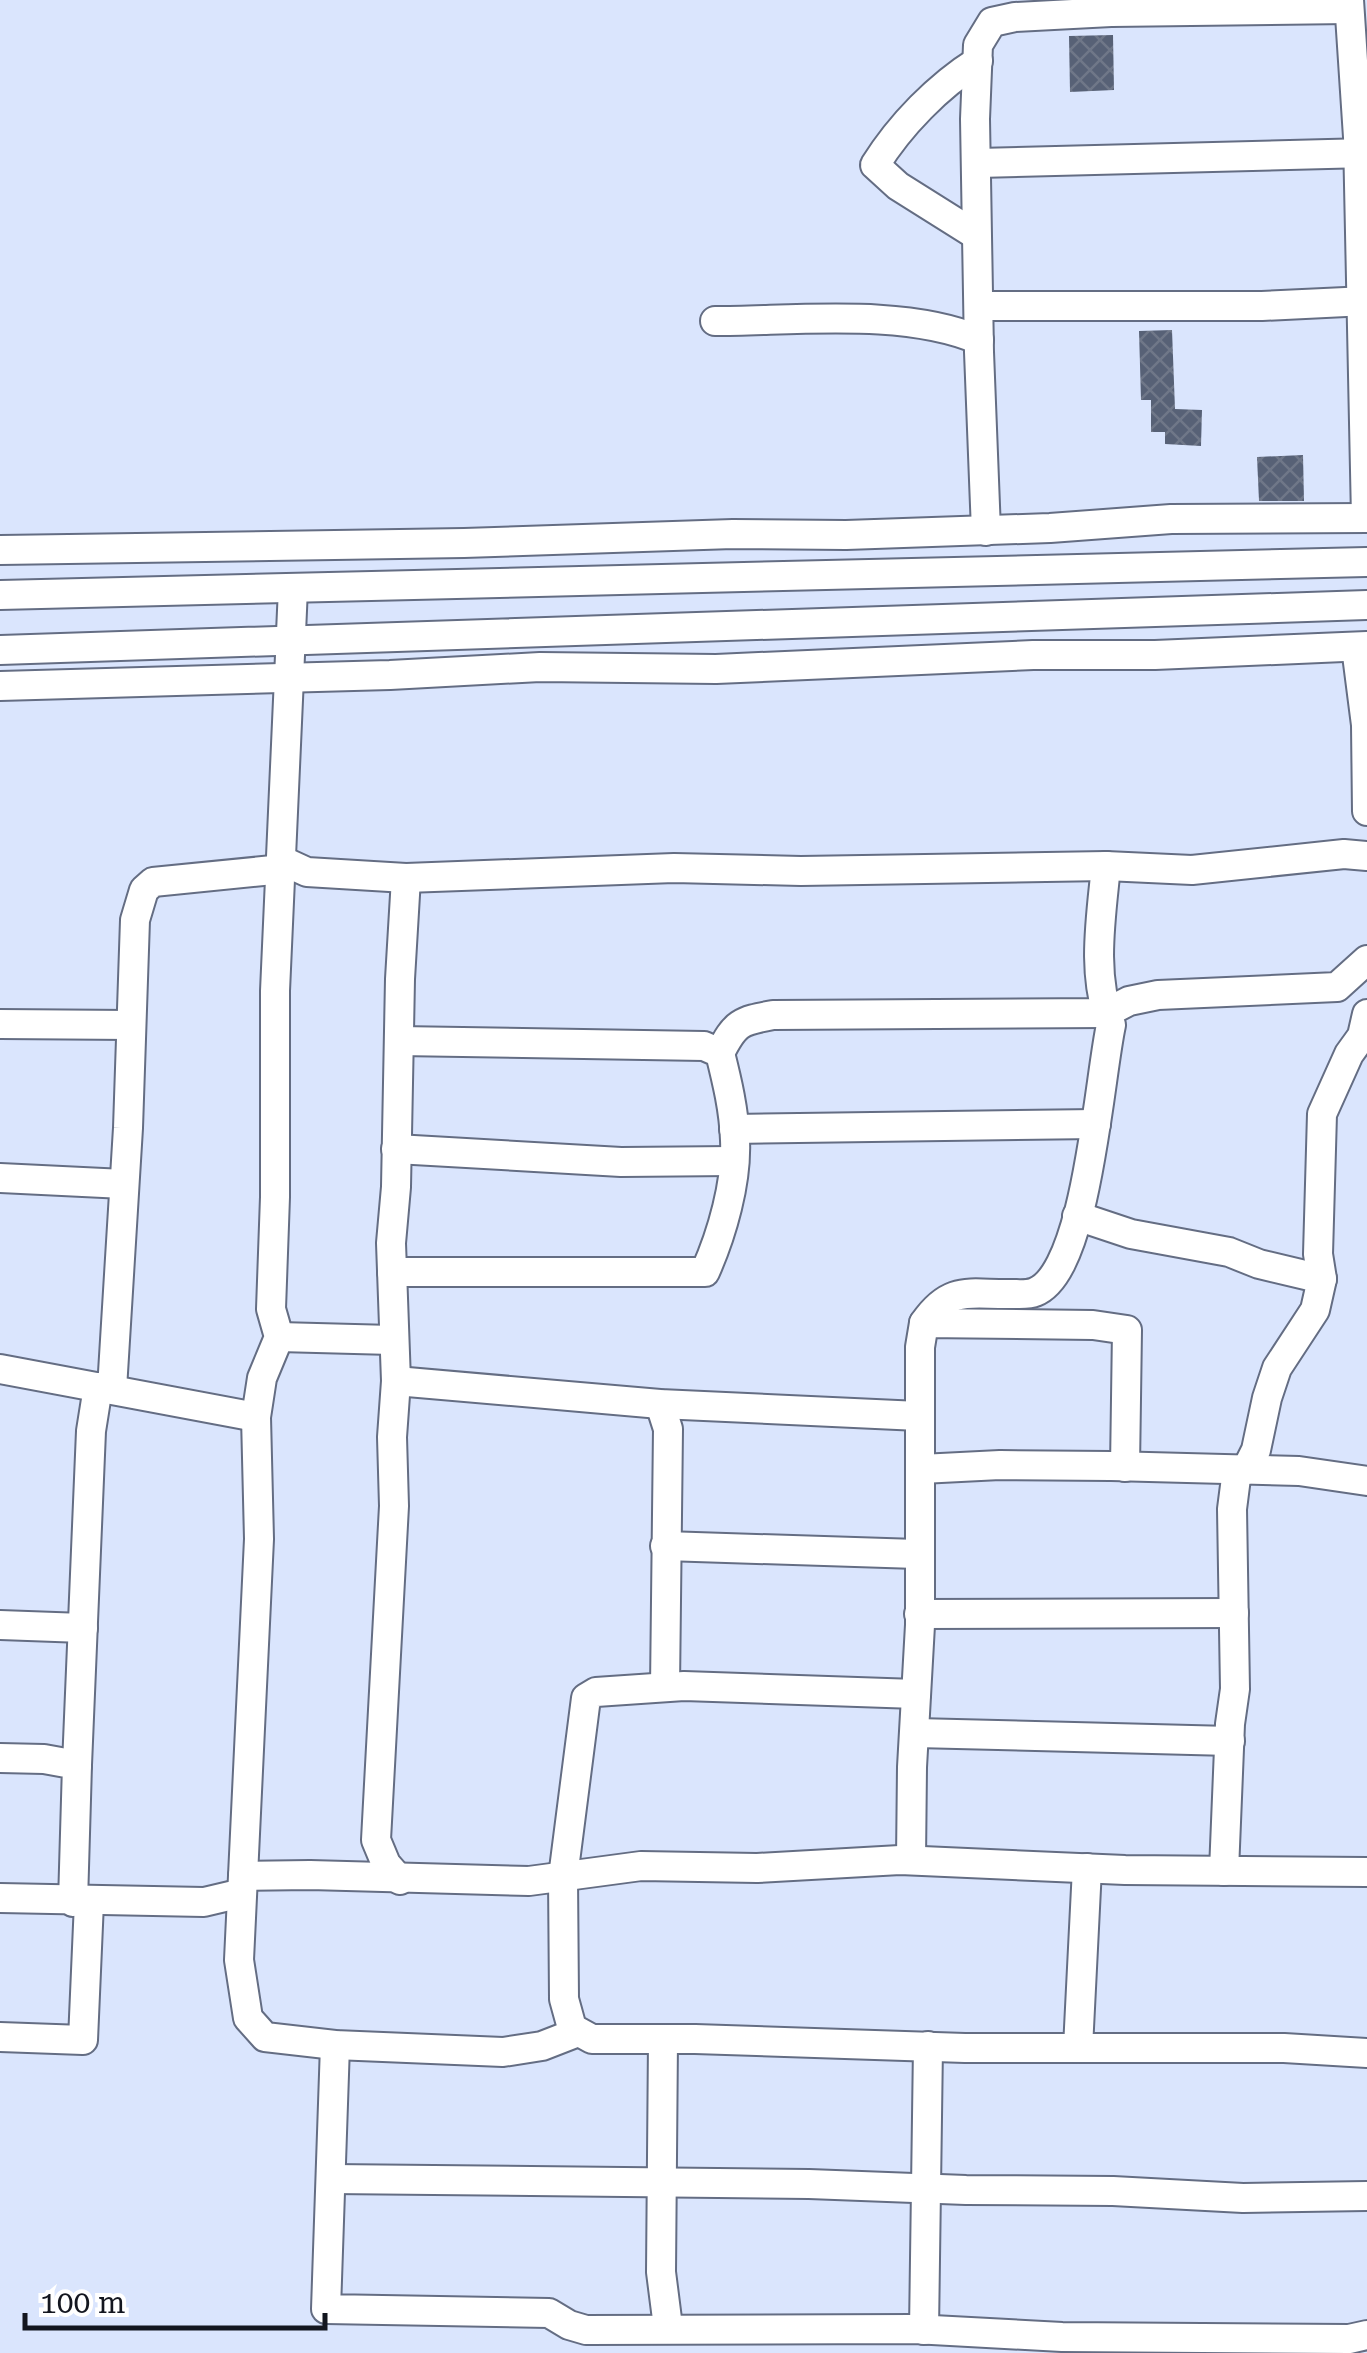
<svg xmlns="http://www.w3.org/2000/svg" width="1367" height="2353" font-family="'Roboto Serif',serif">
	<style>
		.building { fill: url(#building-cross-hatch) }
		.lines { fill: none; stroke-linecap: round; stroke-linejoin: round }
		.minor-casing { stroke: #646d83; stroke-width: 32 }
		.minor { stroke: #fff; stroke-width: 28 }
	</style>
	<defs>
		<pattern id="building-cross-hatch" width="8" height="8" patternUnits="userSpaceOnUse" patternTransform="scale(2.5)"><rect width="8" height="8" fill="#576176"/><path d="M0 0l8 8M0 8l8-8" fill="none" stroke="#6f7788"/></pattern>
	</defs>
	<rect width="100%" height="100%" fill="#dae5fd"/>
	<g class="building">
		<polygon points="1113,35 1114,90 1070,92 1069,36"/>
		<polygon points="1172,330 1175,409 1202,410 1201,446 1165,444 1165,432 1151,432 1151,400 1141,400 1139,331"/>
		<polygon points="1303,455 1304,501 1259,501 1257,457"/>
	</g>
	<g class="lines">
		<defs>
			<g id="minor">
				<polyline points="1110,0 1111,12 1349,9"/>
				<polyline points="1349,0 1358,137 1366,518"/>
				<polyline points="978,163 1367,153"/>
				<path d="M976 235 898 186 875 165C900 125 938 86 978 61"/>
				<polyline points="979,306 1262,306 1367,301"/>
				<path d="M715 321C795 321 905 308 979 340"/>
				<polyline points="986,531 979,352 975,119 978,45 992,22 1015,17 1111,12"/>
				<polyline points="0,550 464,543 733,534 846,535 1050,528 1171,519 1367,518"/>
				<polyline points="293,588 275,991 275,1197 271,1309 279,1337 262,1378 256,1417 259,1539 239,1960 248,2018 265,2037 335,2045 503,2052 542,2046 578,2032"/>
				<polyline points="0,595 1367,562"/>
				<polyline points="1356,647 1366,725 1367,811"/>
				<polyline points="0,650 1367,605"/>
				<polyline points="0,686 390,675 540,667 716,669 1033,655 1155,655 1367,646"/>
				<polyline points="283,861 307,872 406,878 674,868 801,871 1106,866 1192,870 1344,854 1367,856"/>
				<polyline points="0,1024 131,1025"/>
				<path d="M720 1053C735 1023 740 1021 773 1015L1106 1013 1129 1001 1158 995 1337 987 1367 960"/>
				<polyline points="734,1129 1096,1124"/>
				<polyline points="396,1149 621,1162 733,1161"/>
				<polyline points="0,1178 124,1184"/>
				<polyline points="1077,1216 1131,1234 1229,1252 1259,1264 1322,1279"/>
				<path d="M392 1272H705C722 1234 737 1182 735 1140 734 1110 727 1081 720 1053L704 1046 399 1041"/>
				<path d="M924 1323C951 1284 971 1295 1012 1294 1019 1294 1028 1295 1035 1292 1087 1272 1099 1079 1111 1025 1091 975 1101 918 1106 866"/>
				<polyline points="279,1337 392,1340"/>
				<polyline points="0,1369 256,1417"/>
				<polyline points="396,1381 660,1404 919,1416"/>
				<polyline points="112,1389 128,1128 135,920 144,890 153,882 283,869"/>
				<polyline points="660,1404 668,1429 665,1687"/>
				<polyline points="921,1469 1000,1465 1111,1466 1299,1471 1367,1481"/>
				<polyline points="1246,1470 1256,1450 1267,1398 1277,1368 1315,1310 1322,1279 1318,1254 1322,1114 1349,1054 1362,1036 1367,1014"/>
				<polyline points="665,1546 917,1554"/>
				<polyline points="919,1614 1234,1613"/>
				<polyline points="0,1625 83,1628"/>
				<polyline points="916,1694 684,1686 596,1692 586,1698 563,1877 564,1999 572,2028 592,2039 695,2039 965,2048 1284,2048 1367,2053"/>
				<polyline points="916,1733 1230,1741"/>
				<polyline points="0,1758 44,1759 77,1765 73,1902"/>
				<polyline points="77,1765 91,1431 98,1387"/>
				<polyline points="911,1860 912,1767 920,1625 920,1347 924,1323 1093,1325 1127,1330 1125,1467"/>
				<polyline points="1224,1871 1230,1724 1235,1689 1232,1509 1237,1470"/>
				<polyline points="243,1876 310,1875 529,1881 641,1866 757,1868 900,1860 1125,1870 1367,1872"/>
				<polyline points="400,1880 386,1864 376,1840 394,1506 392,1437 396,1381 391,1243 396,1187 400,979 406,878"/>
				<polyline points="0,1898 204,1902 242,1893"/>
				<polyline points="0,2037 83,2040 89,1902"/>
				<polyline points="663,2040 661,2272 668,2327"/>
				<polyline points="335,2045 326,2309 549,2313 569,2325 586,2330 914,2329 1062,2337 1349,2339 1367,2335"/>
				<polyline points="1078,2048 1087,1868"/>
				<polyline points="331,2179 809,2184 966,2190 1113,2191 1243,2198 1367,2196"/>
				<polyline points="924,2330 928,2046"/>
			</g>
		</defs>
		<use href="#minor" class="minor-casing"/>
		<use href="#minor" class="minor"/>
	</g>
	<path d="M25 2313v15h300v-15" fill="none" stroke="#13161f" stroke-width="5"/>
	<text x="40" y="2313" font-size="30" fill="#13161f" stroke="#ffffff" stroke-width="8" paint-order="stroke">100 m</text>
</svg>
